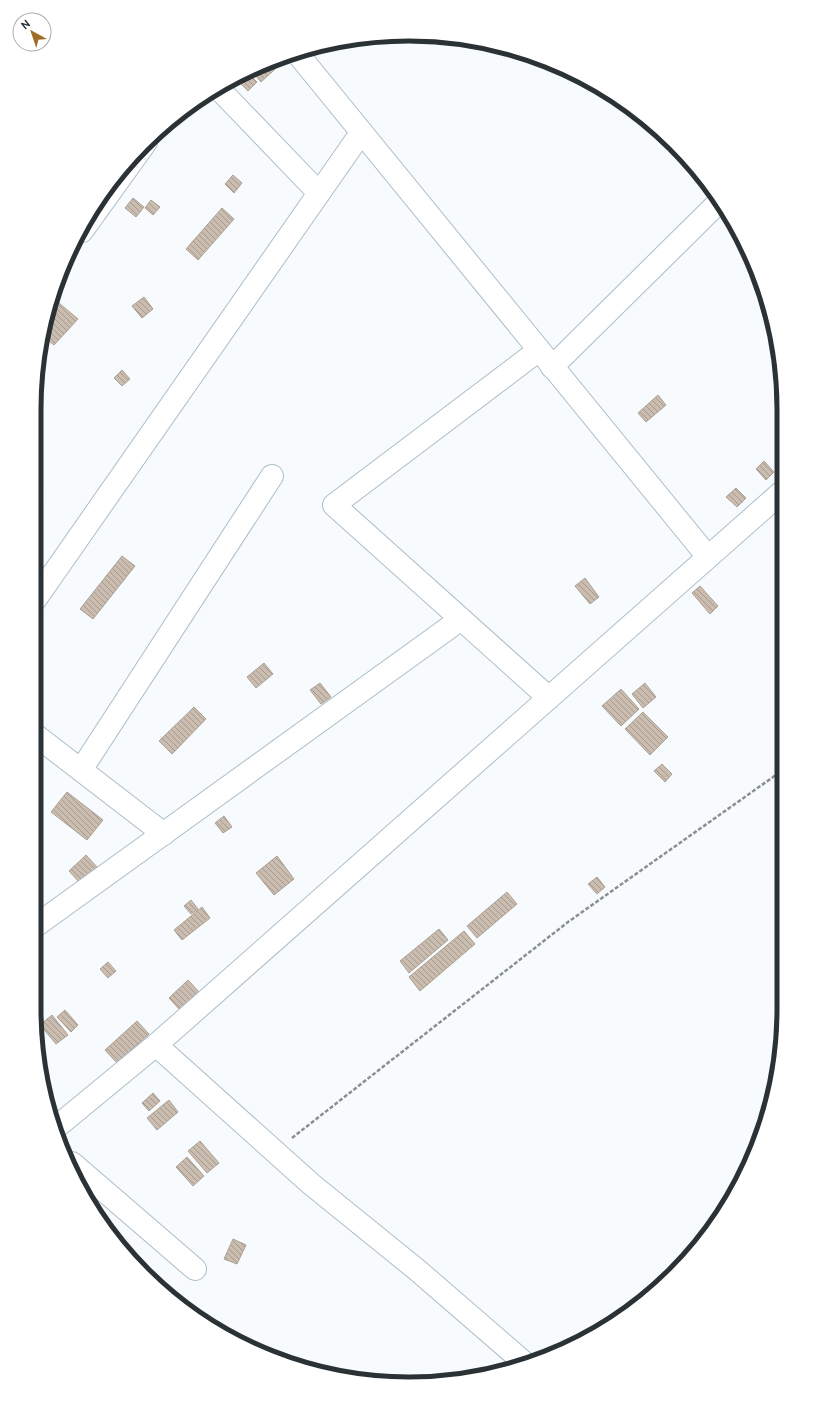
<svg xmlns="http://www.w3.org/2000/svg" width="818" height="1418" font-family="Overpass,sans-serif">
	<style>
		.building { fill: url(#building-back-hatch); stroke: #aca092 }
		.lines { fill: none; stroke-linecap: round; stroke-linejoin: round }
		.street-casing { stroke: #acbec8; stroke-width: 24 }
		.path { stroke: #898f92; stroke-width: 2.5; stroke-dasharray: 4 2; stroke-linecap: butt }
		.street { stroke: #fff; stroke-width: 22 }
		.rim { fill: none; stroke: #2b3236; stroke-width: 5 }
	</style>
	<defs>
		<pattern id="building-back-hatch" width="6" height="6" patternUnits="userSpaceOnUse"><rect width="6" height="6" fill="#cabdb0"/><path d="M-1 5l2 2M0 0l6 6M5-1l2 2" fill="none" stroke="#a49a90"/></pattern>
	</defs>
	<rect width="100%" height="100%" fill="#f7fbfd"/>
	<g class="building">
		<polygon points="282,57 285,60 261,82 251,70 265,63"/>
		<polygon points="248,73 257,82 248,91 239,82"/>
		<polygon points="233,175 242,183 234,193 225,184"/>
		<polygon points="133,198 144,207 136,217 125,208"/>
		<polygon points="151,200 160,207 153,215 145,208"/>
		<polygon points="222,208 234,219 198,260 186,249"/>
		<polygon points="144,297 153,309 142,318 132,306"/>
		<polygon points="59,303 78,319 54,345 44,337 49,314"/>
		<polygon points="122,370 130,379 122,386 114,378"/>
		<polygon points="658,395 666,405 646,422 638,413"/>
		<polygon points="764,461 774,472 766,480 756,469"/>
		<polygon points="736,488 746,498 737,507 726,497"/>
		<polygon points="122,556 135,566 93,619 80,609"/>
		<polygon points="585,578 599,597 590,604 575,586"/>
		<polygon points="700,586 718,606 710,614 692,593"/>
		<polygon points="264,663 273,674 256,688 247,677"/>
		<polygon points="320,683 331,697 321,704 310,690"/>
		<polygon points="645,683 656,697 643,708 632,694"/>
		<polygon points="621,689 639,709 621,726 602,706"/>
		<polygon points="194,707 206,719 172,754 159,741"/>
		<polygon points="643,712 668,737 650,755 625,729"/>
		<polygon points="662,764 672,774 665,782 654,771"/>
		<polygon points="67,792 103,820 87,840 51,812"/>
		<polygon points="224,816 232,827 223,833 215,823"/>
		<polygon points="86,855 97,867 80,883 69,871"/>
		<polygon points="277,856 294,879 274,895 256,873"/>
		<polygon points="597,877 605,887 597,894 588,884"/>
		<polygon points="507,892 517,904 477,938 467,926"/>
		<polygon points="191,900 198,909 191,914 184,906"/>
		<polygon points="202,907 210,918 182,940 174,930"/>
		<polygon points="439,929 448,940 409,973 400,961"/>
		<polygon points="464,931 475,944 420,991 409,977"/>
		<polygon points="108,962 116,971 108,978 100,969"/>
		<polygon points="188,980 199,992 180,1010 169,998"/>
		<polygon points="65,1010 78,1025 71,1032 57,1017"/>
		<polygon points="52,1015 68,1035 56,1044 40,1025"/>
		<polygon points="137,1021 149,1034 117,1063 105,1050"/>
		<polygon points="153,1093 160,1101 149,1111 142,1103"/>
		<polygon points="169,1100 178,1112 157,1130 147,1118"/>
		<polygon points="200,1141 219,1163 207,1173 188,1151"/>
		<polygon points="187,1157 204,1176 193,1186 176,1167"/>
		<polygon points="105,1213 112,1226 107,1229 100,1216"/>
		<polygon points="233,1239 246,1245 237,1264 224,1259"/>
	</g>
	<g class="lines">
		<defs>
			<g id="street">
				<polyline points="297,53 708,557"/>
				<polyline points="218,88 319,193"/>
				<polyline points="82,231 146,142"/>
				<polyline points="539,350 334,505 549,698"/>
				<polyline points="552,367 719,202"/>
				<polyline points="35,600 361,133"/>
				<polyline points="34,734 164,834"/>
				<polyline points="81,770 272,476"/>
				<polyline points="34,927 461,619"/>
				<polyline points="156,1045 311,1184 416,1269 527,1365"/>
				<polyline points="54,1129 156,1045 783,491"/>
				<polyline points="72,1163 195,1269"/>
			</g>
		</defs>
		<use href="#street" class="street-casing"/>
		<polyline class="path" points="292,1138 568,922 783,770"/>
		<use href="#street" class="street"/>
	</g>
	<path d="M0 0H818V1418H0ZM409 41H409A368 368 0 0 1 777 409V1009A368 368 0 0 1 409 1377H409A368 368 0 0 1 41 1009V409A368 368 0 0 1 409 41Z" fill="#fff" fill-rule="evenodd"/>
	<path class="rim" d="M409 41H409A368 368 0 0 1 777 409V1009A368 368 0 0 1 409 1377H409A368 368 0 0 1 41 1009V409A368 368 0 0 1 409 41Z"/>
	<g transform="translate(32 32) rotate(320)"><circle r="19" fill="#ffffff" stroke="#aaadaf"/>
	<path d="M0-3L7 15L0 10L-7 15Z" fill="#a06b24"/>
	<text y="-6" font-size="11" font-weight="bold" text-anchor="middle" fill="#2b3236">N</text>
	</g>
</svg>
